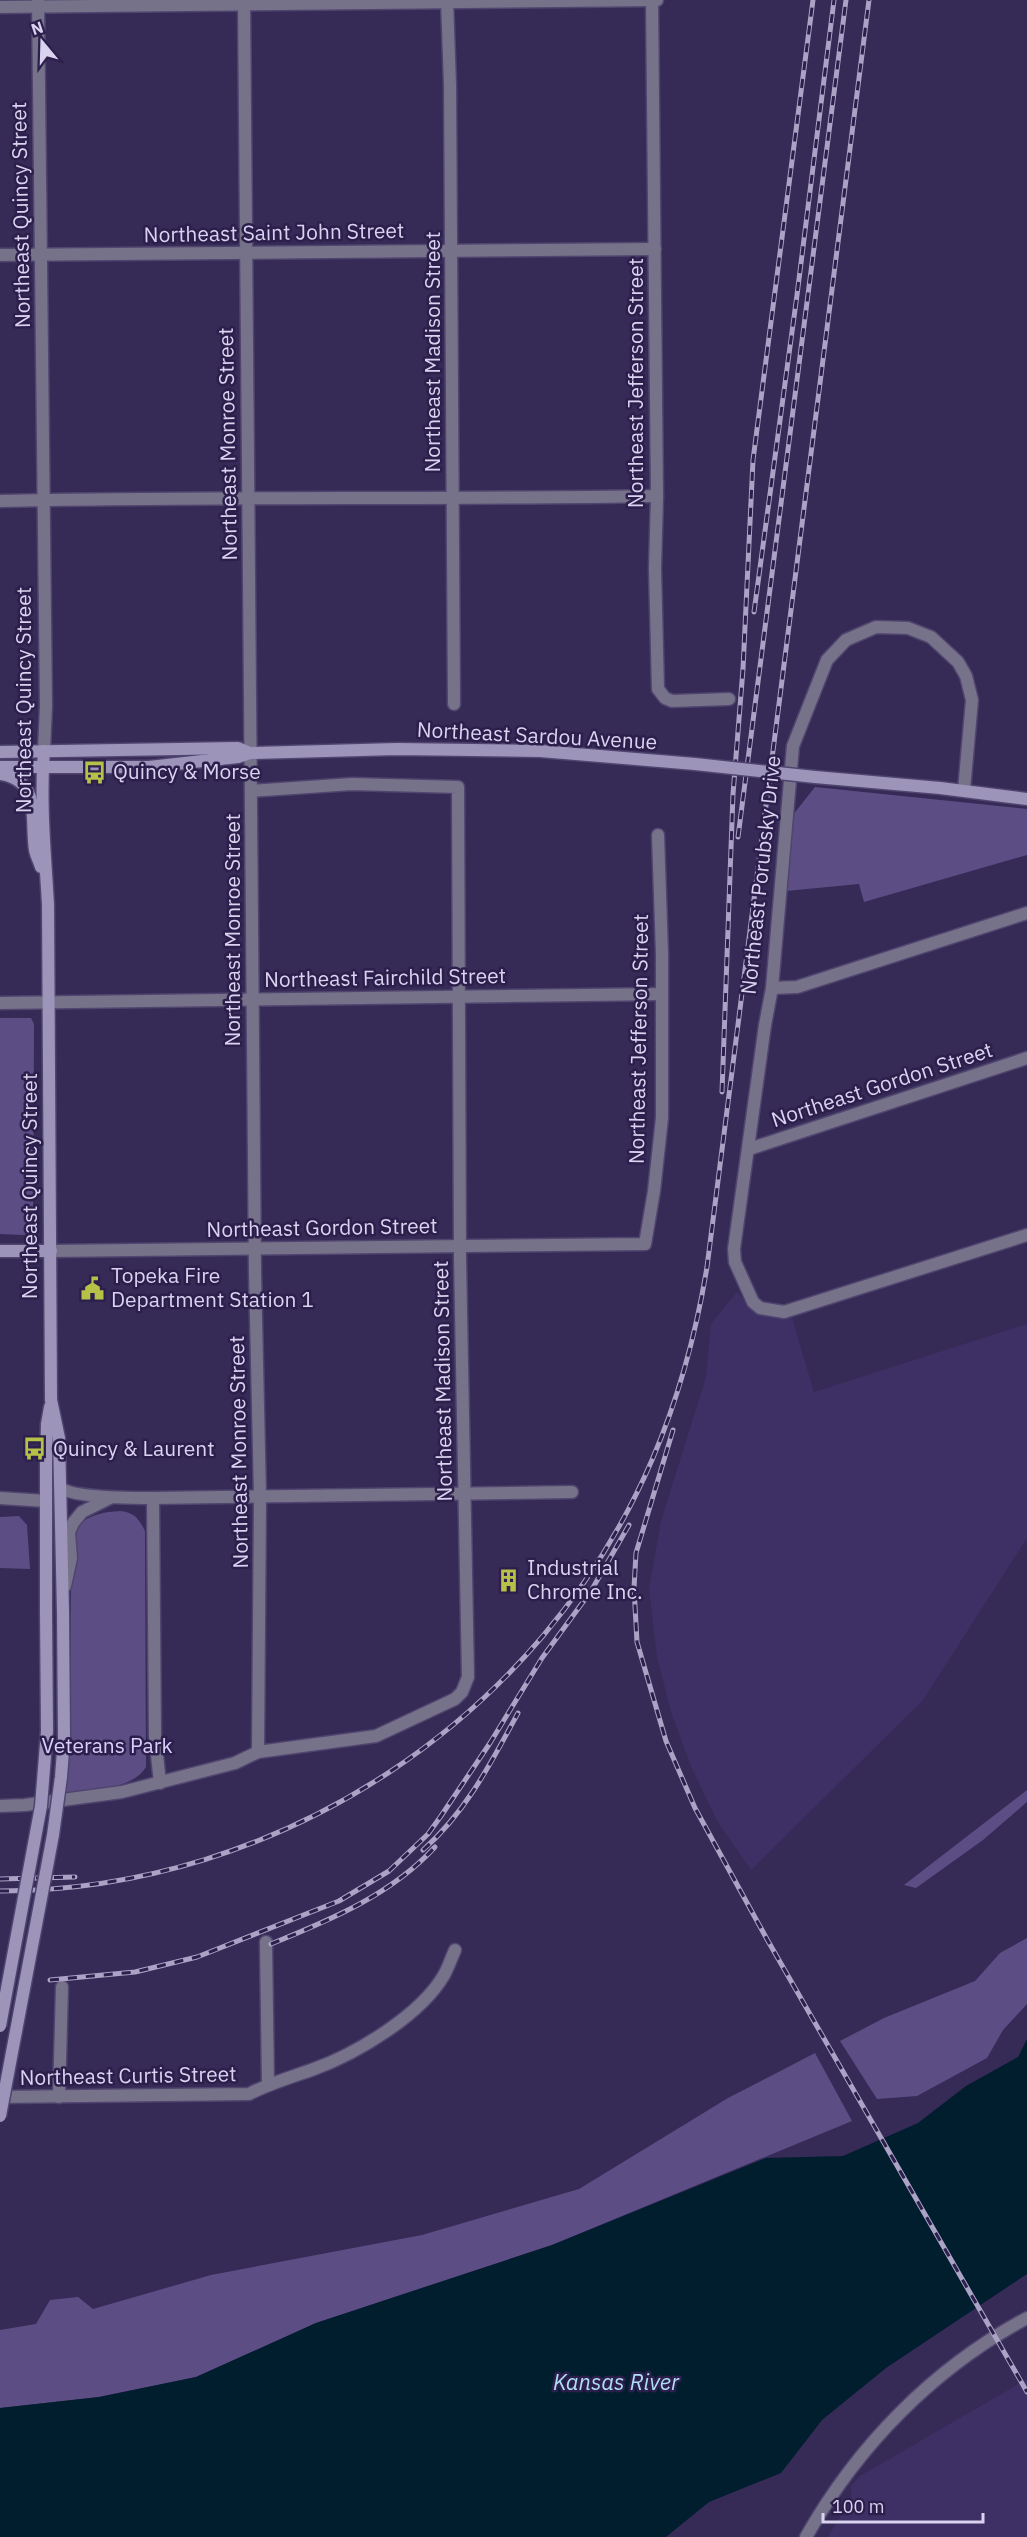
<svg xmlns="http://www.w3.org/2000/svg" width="1027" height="2537" font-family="'IBM Plex Sans',sans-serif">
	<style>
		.built { fill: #3e3065 }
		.green { fill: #5c4e84 }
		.water { fill: #001e2e }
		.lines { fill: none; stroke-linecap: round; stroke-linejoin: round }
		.minor-casing { stroke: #50456f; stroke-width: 15 }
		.tertiary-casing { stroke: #50456f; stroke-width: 15 }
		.secondary-casing { stroke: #50456f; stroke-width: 15 }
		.minor { stroke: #767289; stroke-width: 12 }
		.tertiary { stroke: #767289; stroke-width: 12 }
		.secondary { stroke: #9c94b9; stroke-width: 12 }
		.rail-casing { stroke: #aba3c5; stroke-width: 5 }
		.rail { stroke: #2c1f4c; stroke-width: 3; stroke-dasharray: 9; stroke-linecap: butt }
		.secondary-bridge-casing { stroke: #50456f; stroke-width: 15; stroke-linecap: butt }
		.secondary-bridge { stroke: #9c94b9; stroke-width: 12 }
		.labels { text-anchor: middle; stroke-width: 5; stroke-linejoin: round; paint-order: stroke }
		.street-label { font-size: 21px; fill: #d9d3f0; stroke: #2c1f4c }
		.poi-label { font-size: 21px; fill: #d9d3f0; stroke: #2c1f4c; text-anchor: start }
		.park-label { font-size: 21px; fill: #d8cffc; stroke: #2c1f4c }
		.water-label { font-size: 22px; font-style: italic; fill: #aeddf8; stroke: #2c1f4c }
	</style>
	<rect width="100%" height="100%" fill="#362a57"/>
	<g class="built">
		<polygon points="737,1292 754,1310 778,1319 792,1318 814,1392 1027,1324 1027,1538 923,1700 751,1870 717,1821 691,1766 671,1712 657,1657 649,1589 661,1521 706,1377 711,1324"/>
		<polygon points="1027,2379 1027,2537 828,2537 851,2498 851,2486 860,2476"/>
	</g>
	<g class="green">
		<polygon points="815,787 1027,809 1027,855 864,902 859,884 786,891 792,816"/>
		<polygon points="0,1018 31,1018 34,1024 33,1232 24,1235 0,1234"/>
		<path d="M121 1511C135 1513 139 1519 145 1531L146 1767C131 1791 90 1789 65 1793L70 1704 71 1585 77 1526C91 1514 103 1512 121 1511Z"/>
		<polygon points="19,1516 27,1525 30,1569 0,1568 0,1517"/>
		<polygon points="1027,1790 1027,1802 983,1840 916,1888 904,1885"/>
		<polygon points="1027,1938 1027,2004 1003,2030 987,2058 917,2096 877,2099 840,2041 884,2018 975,1981 1000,1953"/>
		<polygon points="815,2053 852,2121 552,2245 316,2323 196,2377 99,2397 0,2408 0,2330 36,2324 50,2300 78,2297 93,2309 211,2275 422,2235 579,2189 728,2098"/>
	</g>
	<polygon class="water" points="1027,2039 1027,2274 886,2368 822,2420 781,2473 709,2502 666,2537 0,2537 0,2408 99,2397 196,2377 316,2323 552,2245 766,2158 843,2156 918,2123 966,2086 1018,2057"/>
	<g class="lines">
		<defs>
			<g id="minor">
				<polyline points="38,0 46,706 44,751"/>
				<polyline points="244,0 255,1273 260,1496 258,1752"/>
				<polyline points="447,0 450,85 454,704"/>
				<polyline points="652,0 657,496 655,569 658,689 665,698 672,701 729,699"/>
				<polyline points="0,7 657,0"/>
				<polyline points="0,255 655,249"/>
				<path d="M0 501C219 496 438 500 657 496"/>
				<polyline points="964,790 972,700 966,676 958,662 931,637 908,628 876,627 846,640 827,660 793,746 772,988 765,1025 734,1249 735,1262 753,1302 760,1308 784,1312 1027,1235"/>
				<polyline points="772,988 797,987 1027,913"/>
				<polyline points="0,1003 662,994"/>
				<polyline points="749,1149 1027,1058"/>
				<polyline points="51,1251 645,1244 654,1191 662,1118 662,954 658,835"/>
				<path d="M60 1487C70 1498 135 1498 153 1498L572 1492"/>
				<polyline points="0,1498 46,1501"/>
				<polyline points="153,1498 155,1736 160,1783"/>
				<polyline points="65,1586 71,1558 69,1532 73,1523 82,1512 110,1498"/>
				<polyline points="0,1806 25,1805 122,1792 235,1763 258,1752 376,1736 455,1699 462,1692 468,1677 460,1259 458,787 352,784 251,791"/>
				<polyline points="266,1942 268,2084"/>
				<path d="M0 2097 249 2094C270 2083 292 2077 314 2069 356 2054 421 2015 444 1975 448 1968 451 1959 455 1950"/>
				<polyline points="59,2097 62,1987"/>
			</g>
			<path id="tertiary" d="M806 2537C858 2445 934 2368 1027 2318"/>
			<g id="secondary">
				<path d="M44 751C40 803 45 853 48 904L51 1400 59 1438 63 1612"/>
				<polyline points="0,752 238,748 250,753 397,749 540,751 695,764"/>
				<polyline points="0,767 149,767 238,757 250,753"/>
				<path d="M0 774C42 780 30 819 35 850 36 855 39 861 41 867"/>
				<polyline points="815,777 940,788 1027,799"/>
				<polyline points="0,1251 51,1251"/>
				<polyline points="46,1612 46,1462 47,1424 50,1407"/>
			</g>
		</defs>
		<use href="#minor" class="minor-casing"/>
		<use href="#tertiary" class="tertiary-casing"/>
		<use href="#secondary" class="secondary-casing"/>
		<use href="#minor" class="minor"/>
		<use href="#tertiary" class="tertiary"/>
		<use href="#secondary" class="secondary"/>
		<defs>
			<g id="rail">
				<polyline points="754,612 797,295 834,0"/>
				<polyline points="738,837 846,0"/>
				<polyline points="722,1092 733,794 743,669 753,460 813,0"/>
				<polyline points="673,1430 636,1553 634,1588 637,1642 666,1741 695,1808 768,1941 1027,2392"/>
				<path d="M423 1850C466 1812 491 1763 518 1713"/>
				<polyline points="0,1879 75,1877"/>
				<path d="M0 1891C281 1890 541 1718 652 1460 679 1397 696 1334 707 1267L869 0"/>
				<path d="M271 1944C330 1920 391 1895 435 1847"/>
				<polyline points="50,1980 135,1972 197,1957 339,1901 389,1871 428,1834 441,1816 490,1743 542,1658 591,1591 629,1525"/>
			</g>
		</defs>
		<use href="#rail" class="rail-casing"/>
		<use href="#rail" class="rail"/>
		<defs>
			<g id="secondary-bridge">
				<polyline points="695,764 815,777"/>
				<polyline points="0,2026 41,1806 47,1731 46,1612"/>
				<polyline points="0,2116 53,1835 61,1777 64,1738 63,1612"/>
			</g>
		</defs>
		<use href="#secondary-bridge" class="secondary-bridge-casing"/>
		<use href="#secondary-bridge" class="secondary-bridge"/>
	</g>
	<defs>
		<symbol id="bus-bare" viewBox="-9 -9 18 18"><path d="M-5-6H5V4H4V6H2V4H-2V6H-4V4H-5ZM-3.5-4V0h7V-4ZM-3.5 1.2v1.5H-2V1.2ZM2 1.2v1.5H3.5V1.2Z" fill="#b6c148" stroke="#2c1f4c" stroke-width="2.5" paint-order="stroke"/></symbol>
		<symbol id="civic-bare" viewBox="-9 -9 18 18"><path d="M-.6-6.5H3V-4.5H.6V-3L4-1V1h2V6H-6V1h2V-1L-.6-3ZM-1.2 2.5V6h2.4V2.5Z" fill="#b6c148" stroke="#2c1f4c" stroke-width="2.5" paint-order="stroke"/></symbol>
		<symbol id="building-bare" viewBox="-9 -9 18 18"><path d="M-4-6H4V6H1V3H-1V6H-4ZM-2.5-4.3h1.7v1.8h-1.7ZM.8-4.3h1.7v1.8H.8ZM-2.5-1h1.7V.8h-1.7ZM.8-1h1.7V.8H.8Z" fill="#b6c148" stroke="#2c1f4c" stroke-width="2.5" paint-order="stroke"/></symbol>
	</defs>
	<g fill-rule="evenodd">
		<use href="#bus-bare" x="78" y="756" width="33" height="33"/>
		<use href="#civic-bare" x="76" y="1272" width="33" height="33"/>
		<use href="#bus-bare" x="18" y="1432" width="33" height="33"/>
		<use href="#building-bare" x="492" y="1564" width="33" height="33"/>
	</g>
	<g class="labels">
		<g class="street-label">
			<text transform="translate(21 215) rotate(-91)" y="7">Northeast Quincy Street</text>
			<text transform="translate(274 233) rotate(-1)" y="7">Northeast Saint John Street</text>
			<text transform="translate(433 352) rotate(-90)" y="7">Northeast Madison Street</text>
			<text transform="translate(636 383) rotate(-90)" y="7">Northeast Jefferson Street</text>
			<text transform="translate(228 444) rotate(-91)" y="7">Northeast Monroe Street</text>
			<text transform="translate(24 700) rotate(-90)" y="7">Northeast Quincy Street</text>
			<text transform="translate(537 736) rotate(3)" y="7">Northeast Sardou Avenue</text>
			<text transform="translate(761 875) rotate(-84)" y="7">Northeast Porubsky Drive</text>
			<text transform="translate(233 930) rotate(-90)" y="7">Northeast Monroe Street</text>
			<text transform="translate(385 978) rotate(-1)" y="7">Northeast Fairchild Street</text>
			<text transform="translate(639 1039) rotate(-89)" y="7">Northeast Jefferson Street</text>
			<text transform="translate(882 1085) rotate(-18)" y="7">Northeast Gordon Street</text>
			<text transform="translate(30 1186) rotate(-90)" y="7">Northeast Quincy Street</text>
			<text transform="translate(322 1228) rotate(-1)" y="7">Northeast Gordon Street</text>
			<text transform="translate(443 1381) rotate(-91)" y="7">Northeast Madison Street</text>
			<text transform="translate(239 1452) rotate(-91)" y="7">Northeast Monroe Street</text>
			<text transform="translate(128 2076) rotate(-1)" y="7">Northeast Curtis Street</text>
		</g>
		<g class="poi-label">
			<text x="113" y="779">Quincy &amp; Morse</text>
			<text x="111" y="1283">Topeka Fire<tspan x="111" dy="24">Department Station 1</tspan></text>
			<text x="53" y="1456">Quincy &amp; Laurent</text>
			<text x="527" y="1575">Industrial<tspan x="527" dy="24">Chrome Inc.</tspan></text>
		</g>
		<g class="park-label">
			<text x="107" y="1753">Veterans Park</text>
		</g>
		<g class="water-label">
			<text x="616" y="2390">Kansas River</text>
		</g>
	</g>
	<g transform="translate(42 42) rotate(341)" stroke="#2c1f4c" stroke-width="4.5" paint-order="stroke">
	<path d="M0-4.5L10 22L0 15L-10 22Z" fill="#d9d3f0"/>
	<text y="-9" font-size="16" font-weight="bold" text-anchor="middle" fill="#d9d3f0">N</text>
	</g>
	<path d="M823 2513v9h160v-9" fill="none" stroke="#d9d3f0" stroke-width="3"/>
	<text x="832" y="2513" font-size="18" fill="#d9d3f0" stroke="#2c1f4c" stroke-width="4.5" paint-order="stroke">100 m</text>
</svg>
